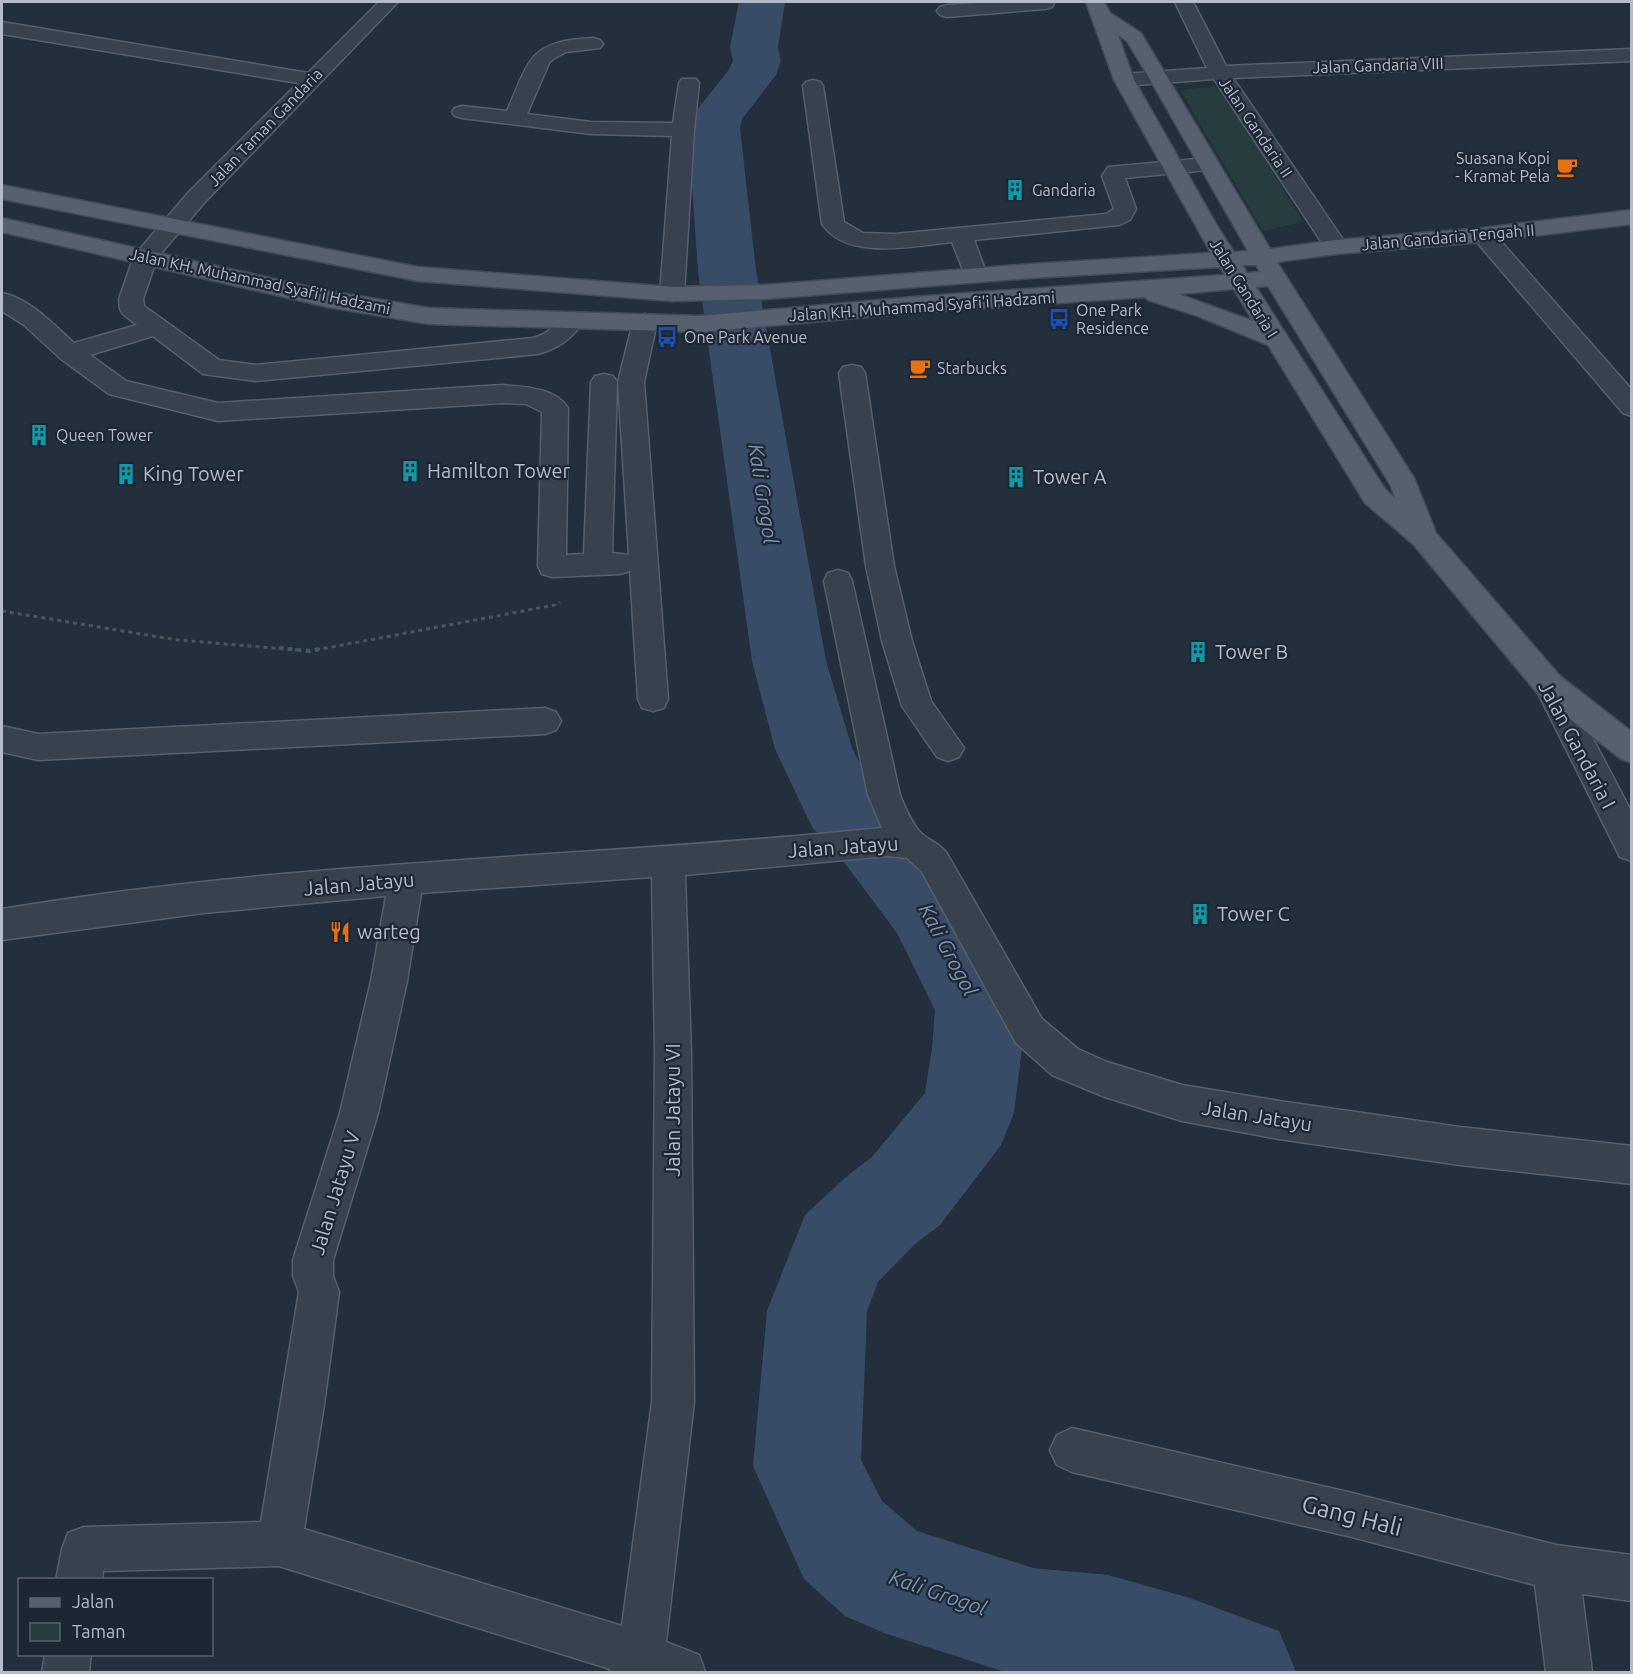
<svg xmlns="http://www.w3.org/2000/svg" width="1633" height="1674" font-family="Ubuntu,sans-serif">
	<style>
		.green { fill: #263c3f }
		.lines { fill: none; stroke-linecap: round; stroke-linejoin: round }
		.river { fill: #394c67; fill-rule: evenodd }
		.minor-casing { stroke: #565f6c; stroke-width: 3 }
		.major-casing { stroke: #414a57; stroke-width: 3 }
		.path-far1 { stroke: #44595c; stroke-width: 3; stroke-dasharray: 4 4; stroke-linecap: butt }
		.path { stroke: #44595c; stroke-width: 4; stroke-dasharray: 4.5 4.5; stroke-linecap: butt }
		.minor { fill: #38414e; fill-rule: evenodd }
		.major { fill: #56606e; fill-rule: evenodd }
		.labels { text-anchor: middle; stroke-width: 4.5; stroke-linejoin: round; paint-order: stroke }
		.far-street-label { font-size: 16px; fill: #b4bcc9; stroke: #1d2633 }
		.far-poi-label { font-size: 16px; fill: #b4bcc9; stroke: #1d2633; text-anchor: start }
		.poi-label { font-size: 20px; fill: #b4bcc9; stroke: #1d2633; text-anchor: start }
		.street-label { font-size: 20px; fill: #b4bcc9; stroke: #1d2633 }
		.water-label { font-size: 21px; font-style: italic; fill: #7c92b1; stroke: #1d2633 }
		.near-street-label { font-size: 24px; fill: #b4bcc9; stroke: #1d2633 }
	</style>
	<rect width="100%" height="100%" fill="#242f3e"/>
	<polygon class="green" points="1220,86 1303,222 1263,231 1180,90"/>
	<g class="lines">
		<polygon class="river" points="739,2 785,2 778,47 781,61 776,75 742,119 740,128 756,271 826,661 852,748 868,779 899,808 957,879 1010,979 1023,1008 1022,1048 1014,1113 1001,1145 940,1225 915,1244 878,1282 867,1311 861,1460 882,1501 917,1531 1033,1568 1108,1575 1190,1598 1279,1631 1296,1672 1005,1672 884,1633 845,1616 804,1579 753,1466 767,1311 791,1250 805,1215 847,1176 872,1157 925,1093 932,1048 935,1010 897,933 841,858 812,827 775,749 752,661 698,271 688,128 691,117 728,71 733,61 730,47"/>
		<defs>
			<g id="minor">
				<path d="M379 2H398L204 203 157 258 143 299 144 306 219 360 256 365 533 338C538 336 543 335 547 332 560 322 563 310 581 315L584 320C573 338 558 349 538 354L256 381 203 374 153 336 90 355 126 381 218 403 502 385C523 387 555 387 568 408L566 555 584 554 591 382 595 376 604 374 613 376 617 382 612 553 629 555 618 382 633 322 636 317 645 314 654 317 657 322 644 382 668 699 664 708 653 711 642 708 638 699 630 571 620 574 552 577 542 574 538 566 542 412 526 404 502 403 218 421 109 394 61 359 24 325 2 311V293C29 298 54 325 74 343L137 325 123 314 120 309 119 299 134 256 188 193 298 83 2 34V22L308 73Z"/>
				<polygon points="993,2 1053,2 1054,3 1052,7 1045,9 947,17 940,15 937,11 940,7 947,5"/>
				<polygon points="1175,2 1193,2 1226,66 1632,49 1632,61 1233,78 1348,247 1344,252 1336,254 1328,252 1214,79 1124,86 1117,84 1114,80 1117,76 1124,74 1207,68"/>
				<path d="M593 38 600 40 603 44 600 48 566 52 553 59 549 63 527 114 591 122 673 123 679 83 682 79H696L699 83 694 130 684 294 680 299 672 301 664 299 660 294 672 136 591 134 462 118 455 116 452 112 455 108 462 106 507 111C530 59 529 41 593 38Z"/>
				<path d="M813 80 820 82 823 86 844 222 863 233 895 234 1106 214 1114 209 1102 176 1108 167 1208 158 1216 159 1219 164 1216 169 1208 170 1125 178 1136 209 1130 220 1119 225 974 240 987 275 983 280 975 282 967 280 952 242C914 246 847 261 822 224L803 86 806 82Z"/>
				<polygon points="1483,228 1491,230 1632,390 1632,416 1623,413 1475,240 1472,235 1475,230"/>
				<polygon points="852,365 861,367 865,373 894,566 912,641 931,701 964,748 959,757 948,761 937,757 902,706 882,641 866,566 839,373 843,367"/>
				<path d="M838 570 848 573 852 581 900 795C905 807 912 825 922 834 930 841 937 842 946 852L1042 1019 1078 1049 1107 1062 1182 1085 1279 1101 1460 1127 1632 1146V1184L1460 1165 1279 1139 1182 1121 1105 1097 1052 1075 1016 1043 922 872 907 858 887 856 685 875 691 1053 694 1402 666 1642 699 1655 705 1672H609L610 1669 279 1566 103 1571 102 1580H56L62 1549 68 1533 84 1527 261 1522 299 1292 293 1276V1260L340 1113 371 981 386 896 204 913 2 940V909C293 860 589 858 882 828L868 795 824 581 828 573ZM652 877 655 1053 652 1402 622 1626 304 1529 324 1405 339 1292 333 1276V1260L378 1113 407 981 421 893Z"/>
				<polygon points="1549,673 1560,676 1632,813 1632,861 1620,857 1534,685 1538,676"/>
				<polygon points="545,708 556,712 561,721 556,730 545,734 38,760 2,752 2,726 38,734"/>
				<polygon points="1072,1428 1352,1493 1556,1545 1632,1555 1632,1601 1582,1594 1592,1672 1546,1672 1535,1585 1352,1537 1072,1472 1057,1465 1050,1450 1057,1435"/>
				<polygon points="45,1654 91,1654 89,1672 42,1672"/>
			</g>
			<path id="major" d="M1086 2H1104L1110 13 1141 33 1270 249 1336 240 1483 228 1632 210V224L1483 242 1336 254 1277 262 1414 478 1436 533 1560 676 1632 732V763L1621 759 1538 694 1413 544 1365 503 1268 345 1198 316 1148 300 1145 297 913 313 701 332 429 324 328 307 2 232V218L328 291 429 308 701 316 913 297 1225 275 1220 267 1031 278 765 299 672 301 418 281 2 199V185L418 267 672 287 765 285 1031 264 1211 253 1114 80ZM1118 35 1127 41 1148 76 1248 251 1234 252 1219 229 1134 80ZM1242 265H1256L1260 272 1247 273ZM1268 286 1391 486 1395 498 1385 489 1256 287ZM1234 289 1253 321 1178 294Z"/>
		</defs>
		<use href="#minor" class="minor-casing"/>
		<use href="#major" class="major-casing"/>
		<g class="path-far1">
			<polyline points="2,611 178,640 297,650"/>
			<polyline points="316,650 555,605 560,602"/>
		</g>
		<polyline class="path" points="279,648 310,651 324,648"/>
		<use href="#minor" class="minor"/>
		<use href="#major" class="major"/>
	</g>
	<defs>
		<symbol id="cafe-bare" viewBox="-9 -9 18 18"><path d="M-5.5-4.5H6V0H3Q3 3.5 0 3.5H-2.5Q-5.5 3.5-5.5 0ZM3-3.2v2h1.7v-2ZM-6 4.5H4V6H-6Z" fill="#e8710a" stroke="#1d2633" stroke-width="2.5" paint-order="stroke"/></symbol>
		<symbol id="building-bare" viewBox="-9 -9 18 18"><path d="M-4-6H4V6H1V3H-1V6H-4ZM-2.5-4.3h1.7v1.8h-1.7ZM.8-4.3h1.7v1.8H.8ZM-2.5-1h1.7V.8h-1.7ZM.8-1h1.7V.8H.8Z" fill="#0f9aa8" stroke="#1d2633" stroke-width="2.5" paint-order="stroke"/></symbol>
		<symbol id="bus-bare" viewBox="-9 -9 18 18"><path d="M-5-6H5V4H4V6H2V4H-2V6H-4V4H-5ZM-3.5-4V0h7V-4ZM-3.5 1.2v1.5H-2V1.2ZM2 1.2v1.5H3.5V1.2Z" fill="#1a4fb4" stroke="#1d2633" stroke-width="2.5" paint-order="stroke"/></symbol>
		<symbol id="restaurant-bare" viewBox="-9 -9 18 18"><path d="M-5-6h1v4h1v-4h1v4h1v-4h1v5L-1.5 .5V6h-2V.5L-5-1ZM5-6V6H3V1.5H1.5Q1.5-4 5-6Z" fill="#e8710a" stroke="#1d2633" stroke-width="2.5" paint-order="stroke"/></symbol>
	</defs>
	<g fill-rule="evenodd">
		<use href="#cafe-bare" x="1552" y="152" width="30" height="30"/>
		<use href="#building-bare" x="1000" y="175" width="30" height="30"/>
		<use href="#bus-bare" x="1044" y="304" width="30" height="30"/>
		<use href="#bus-bare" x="652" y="322" width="30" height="30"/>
		<use href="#cafe-bare" x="905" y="353" width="30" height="30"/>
		<use href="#building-bare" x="24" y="420" width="30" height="30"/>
		<use href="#building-bare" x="395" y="456" width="30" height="30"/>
		<use href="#building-bare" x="111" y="459" width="30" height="30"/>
		<use href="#building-bare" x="1001" y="462" width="30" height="30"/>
		<use href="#building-bare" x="1183" y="637" width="30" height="30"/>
		<use href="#building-bare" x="1185" y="899" width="30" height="30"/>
		<use href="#restaurant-bare" x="325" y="917" width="30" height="30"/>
	</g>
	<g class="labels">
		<g class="far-street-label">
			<text transform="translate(1378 65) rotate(-2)" y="6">Jalan Gandaria VIII</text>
			<text transform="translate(265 127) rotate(-46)" y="6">Jalan Taman Gandaria</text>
			<text transform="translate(1256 127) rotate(56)" y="6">Jalan Gandaria II</text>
			<text transform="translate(1448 237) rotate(-5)" y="6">Jalan Gandaria Tengah II</text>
			<text transform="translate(260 281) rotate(12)" y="6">Jalan KH. Muhammad Syafi'i Hadzami</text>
			<text transform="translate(1244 288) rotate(58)" y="6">Jalan Gandaria I</text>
			<text transform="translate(922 306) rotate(-4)" y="6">Jalan KH. Muhammad Syafi'i Hadzami</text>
		</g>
		<g class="far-poi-label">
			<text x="1550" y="164" text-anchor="end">Suasana Kopi<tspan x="1550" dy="18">- Kramat Pela</tspan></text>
			<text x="1032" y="196">Gandaria</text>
			<text x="1076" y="316">One Park<tspan x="1076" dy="18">Residence</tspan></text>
			<text x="684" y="343">One Park Avenue</text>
			<text x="937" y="374">Starbucks</text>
			<text x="56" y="441">Queen Tower</text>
		</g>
		<g class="poi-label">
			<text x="427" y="478">Hamilton Tower</text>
			<text x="143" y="481">King Tower</text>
			<text x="1033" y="484">Tower A</text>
			<text x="1215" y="659">Tower B</text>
			<text x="1217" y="921">Tower C</text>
			<text x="357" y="939">warteg</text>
		</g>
		<g class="street-label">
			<text transform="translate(1577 745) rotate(62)" y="7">Jalan Gandaria I</text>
			<text transform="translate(843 847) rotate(-4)" y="7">Jalan Jatayu</text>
			<text transform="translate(359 884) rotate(-5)" y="7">Jalan Jatayu</text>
			<text transform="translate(673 1110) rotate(-90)" y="7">Jalan Jatayu VI</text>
			<text transform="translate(1257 1116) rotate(9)" y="7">Jalan Jatayu</text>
			<text transform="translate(335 1193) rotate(-73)" y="7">Jalan Jatayu V</text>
		</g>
		<g class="water-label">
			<text transform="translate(763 494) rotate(81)" y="7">Kali Grogol</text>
			<text transform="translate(948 950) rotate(62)" y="7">Kali Grogol</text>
			<text transform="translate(938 1593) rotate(19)" y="7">Kali Grogol</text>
		</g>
		<g class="near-street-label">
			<text transform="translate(1352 1516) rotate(14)" y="8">Gang Hali</text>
		</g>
	</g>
	<rect width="1633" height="1674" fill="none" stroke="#b4bcc9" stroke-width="6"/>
	<rect x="18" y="1578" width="195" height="78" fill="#1d2633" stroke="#59626f" stroke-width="1.5"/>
	<rect x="30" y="1598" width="30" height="9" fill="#56606e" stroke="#59626f" stroke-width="1.5"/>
	<text x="72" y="1608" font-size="18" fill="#b4bcc9">Jalan</text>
	<rect x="30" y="1623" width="30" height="18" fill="#263c3f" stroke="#59626f" stroke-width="1.5"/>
	<text x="72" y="1638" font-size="18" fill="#b4bcc9">Taman</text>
</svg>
